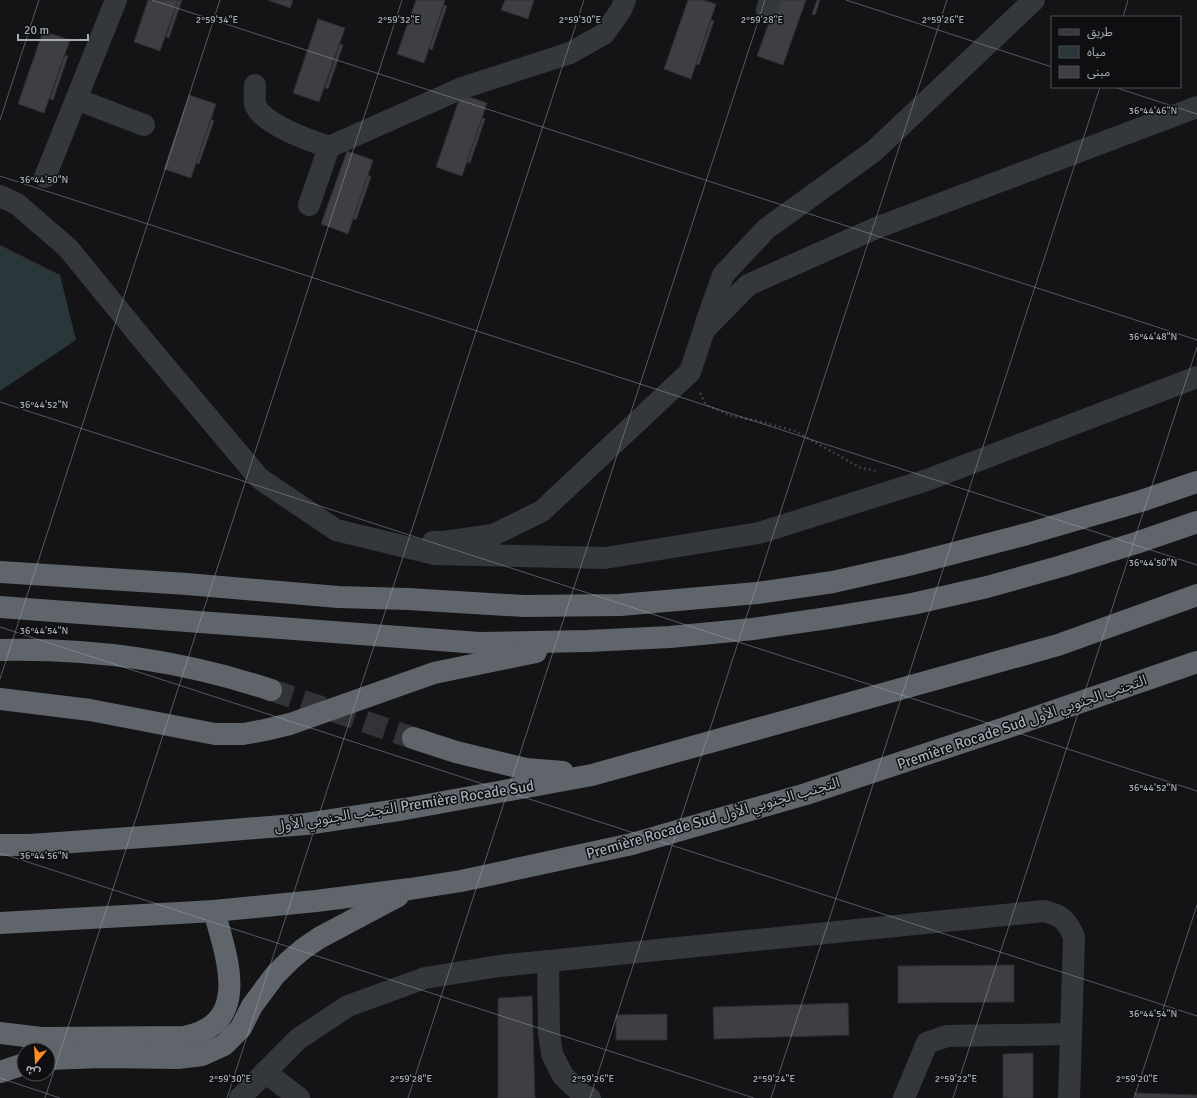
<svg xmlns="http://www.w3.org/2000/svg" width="1197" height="1098" font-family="Signika,'Noto Sans Arabic',sans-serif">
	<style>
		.water { fill: #29363a }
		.building { fill: #3e3f43; stroke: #2e2e32 }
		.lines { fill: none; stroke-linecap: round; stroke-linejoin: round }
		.highway-tunnel { stroke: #313336; stroke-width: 22; stroke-dasharray: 22 11; stroke-linecap: butt }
		.path { stroke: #3a3e42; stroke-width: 2.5; stroke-dasharray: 2 3; stroke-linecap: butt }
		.minor { stroke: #34373b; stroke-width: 22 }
		.highway { stroke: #60656c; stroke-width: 22 }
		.ticks { fill: none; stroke: #a4adb7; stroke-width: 1; stroke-opacity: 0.45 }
		.labels { text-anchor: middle; stroke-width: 3; stroke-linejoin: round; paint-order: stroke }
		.street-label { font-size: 15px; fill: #a4adb7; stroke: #0f0f11 }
		.ticks-label { font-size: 10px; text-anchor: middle; fill: #a4adb7; stroke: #0f0f11; stroke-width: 3; stroke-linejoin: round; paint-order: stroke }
	</style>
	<rect width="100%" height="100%" fill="#141416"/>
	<polygon class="water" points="0,245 60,275 76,340 0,391"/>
	<g class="building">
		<polygon points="148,0 178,0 160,51 134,42"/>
		<polygon points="178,0 182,0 169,38 166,37"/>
		<polygon points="268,0 293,0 290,8"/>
		<polygon points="416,0 445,0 424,63 397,54"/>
		<polygon points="505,0 534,0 528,19 501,10"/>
		<polygon points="688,0 703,0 716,4 691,79 664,69"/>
		<polygon points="777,0 806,0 783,65 757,56"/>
		<polygon points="817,0 820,0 815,15 812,14"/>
		<polygon points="444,5 447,6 432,50 429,49"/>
		<polygon points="318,19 345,28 319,102 293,93"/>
		<polygon points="711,20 714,21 699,65 696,64"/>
		<polygon points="43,31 70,40 44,113 18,104"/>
		<polygon points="340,44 343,45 328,89 325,88"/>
		<polygon points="65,55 68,56 53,100 50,99"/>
		<polygon points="461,94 487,103 462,176 436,167"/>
		<polygon points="189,95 216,104 191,178 164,169"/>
		<polygon points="482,118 485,119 470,163 467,162"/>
		<polygon points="211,119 214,121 199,164 196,163"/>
		<polygon points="347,151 373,160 348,234 321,224"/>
		<polygon points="368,175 371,177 356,220 353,219"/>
		<polygon points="1014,965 1014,1002 898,1003 898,966"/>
		<polygon points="532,996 535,1098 498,1098 498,998"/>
		<polygon points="848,1003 849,1035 714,1039 713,1007"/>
		<polygon points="667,1014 667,1040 616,1040 616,1015"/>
		<polygon points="1033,1053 1033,1098 1003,1098 1003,1054"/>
		<polygon points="1135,1093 1197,1095 1197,1098 1135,1098"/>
	</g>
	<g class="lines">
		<polyline class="highway-tunnel" points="271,690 413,738"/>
		<polyline class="path" points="700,393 706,405 732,416 758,421 795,431 861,468 877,471"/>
		<g class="minor">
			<polyline points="767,10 770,0"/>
			<path d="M255 85C255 91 254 99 255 104 261 124 311 141 329 147"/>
			<polyline points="76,99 144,125"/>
			<polyline points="45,177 116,0"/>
			<polyline points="0,196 17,204 68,248 148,346 259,478 336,530 435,554 605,558 759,533 927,480 1197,377"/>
			<polyline points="309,205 329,147 462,88 570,53 604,34 621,10 625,0"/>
			<polyline points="706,323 723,275 766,229 874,151 1034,0"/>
			<polyline points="433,542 444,542 493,535 542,511 690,372 704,330 748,285 876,228 1197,107"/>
			<polyline points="548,961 549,1033 552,1054 563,1076 583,1095 590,1098"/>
			<polyline points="265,1072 299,1098"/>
			<path d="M240 1098 298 1039 348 1006 425 978 499 966 1044 911C1061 915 1067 920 1074 937L1069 1098"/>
			<polyline points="904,1098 927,1043 947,1036 1071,1034"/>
		</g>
		<g class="highway">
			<polyline points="0,572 187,584 338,597 408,599 524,606 620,605 757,593 833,582 908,565 1027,534 1141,501 1197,482"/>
			<polyline points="0,607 479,643 588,641 670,637 753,629 835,617 912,604 987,587 1062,566 1136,543 1197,522"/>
			<path d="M0 650C91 648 184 661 271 690"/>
			<polyline points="0,699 90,710 215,734 243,734 265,730 290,724 434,673 536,652"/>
			<polyline points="413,738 456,752 526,769 563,772"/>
			<polyline points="0,845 30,845 171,835 306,824 405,809 592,775 1058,645 1197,595"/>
			<polyline points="0,923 214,911 316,901 410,889 461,881 632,844 806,794 1008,727 1197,662"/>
			<path d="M0 1033 41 1038 184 1037C252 1024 227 958 214 911"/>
			<polyline points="48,1059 102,1057 178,1058 202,1055 224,1045 241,1028 252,1006 275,975 289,961 303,949 319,938 398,896"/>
			<polyline points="0,1072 24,1064"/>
		</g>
	</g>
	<path class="ticks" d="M152 0 1197 340M846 0 1052 67M1123 17 1128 0M1114 87 1197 114M0 120 39 0M0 176 1197 565M0 402 1197 791M0 627 1197 1016M0 679 220 0M0 853 754 1098M0 1078 60 1098M45 1098 402 0M227 1098 584 0M408 1098 765 0M590 1098 947 0M771 1098 1100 87M953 1098 1197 347M1134 1098 1197 905"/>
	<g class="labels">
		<g class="street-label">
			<text transform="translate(1022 722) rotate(-19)" y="5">Première Rocade Sud التجنب الجنوبي الأول</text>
			<text transform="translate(404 806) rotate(-9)" y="5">التجنب الجنوبي الأول Première Rocade Sud</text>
			<text transform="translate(713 818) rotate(-16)" y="5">Première Rocade Sud التجنب الجنوبي الأول</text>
		</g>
	</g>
	<g class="ticks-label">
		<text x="217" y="23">2°59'34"E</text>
		<text x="399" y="23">2°59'32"E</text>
		<text x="580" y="23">2°59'30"E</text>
		<text x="762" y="23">2°59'28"E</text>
		<text x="943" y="23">2°59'26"E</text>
		<text x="1153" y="114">36°44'46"N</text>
		<text x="44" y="183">36°44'50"N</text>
		<text x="1153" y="340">36°44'48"N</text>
		<text x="44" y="408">36°44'52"N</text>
		<text x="1153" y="566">36°44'50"N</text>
		<text x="44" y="634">36°44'54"N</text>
		<text x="1153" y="791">36°44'52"N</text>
		<text x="44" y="859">36°44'56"N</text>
		<text x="1153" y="1017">36°44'54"N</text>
		<text x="230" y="1082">2°59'30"E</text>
		<text x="411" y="1082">2°59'28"E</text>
		<text x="593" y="1082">2°59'26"E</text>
		<text x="774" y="1082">2°59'24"E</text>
		<text x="956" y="1082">2°59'22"E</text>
		<text x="1137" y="1082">2°59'20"E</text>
	</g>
	<rect x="1051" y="16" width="130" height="72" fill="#0f0f11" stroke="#4b4e53"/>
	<rect x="1059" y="29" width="20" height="6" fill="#34373b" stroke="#4b4e53"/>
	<text x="1087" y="36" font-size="12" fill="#a4adb7">طريق</text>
	<rect x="1059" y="46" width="20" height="12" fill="#29363a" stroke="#4b4e53"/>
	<text x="1087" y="56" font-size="12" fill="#a4adb7">مياه</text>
	<rect x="1059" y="66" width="20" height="12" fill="#3e3f43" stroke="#4b4e53"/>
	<text x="1087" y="76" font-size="12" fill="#a4adb7">مبنى</text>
	<g transform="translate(36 1062) rotate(198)"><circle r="19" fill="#0f0f11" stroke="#4b4e53"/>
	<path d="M0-3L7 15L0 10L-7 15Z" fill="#fe8e23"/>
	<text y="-6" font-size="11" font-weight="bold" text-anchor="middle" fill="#a4adb7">ش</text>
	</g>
	<path d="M18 34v6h70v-6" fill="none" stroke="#a4adb7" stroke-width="2"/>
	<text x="24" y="34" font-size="12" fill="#a4adb7" stroke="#0f0f11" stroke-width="3" paint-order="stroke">20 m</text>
</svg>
